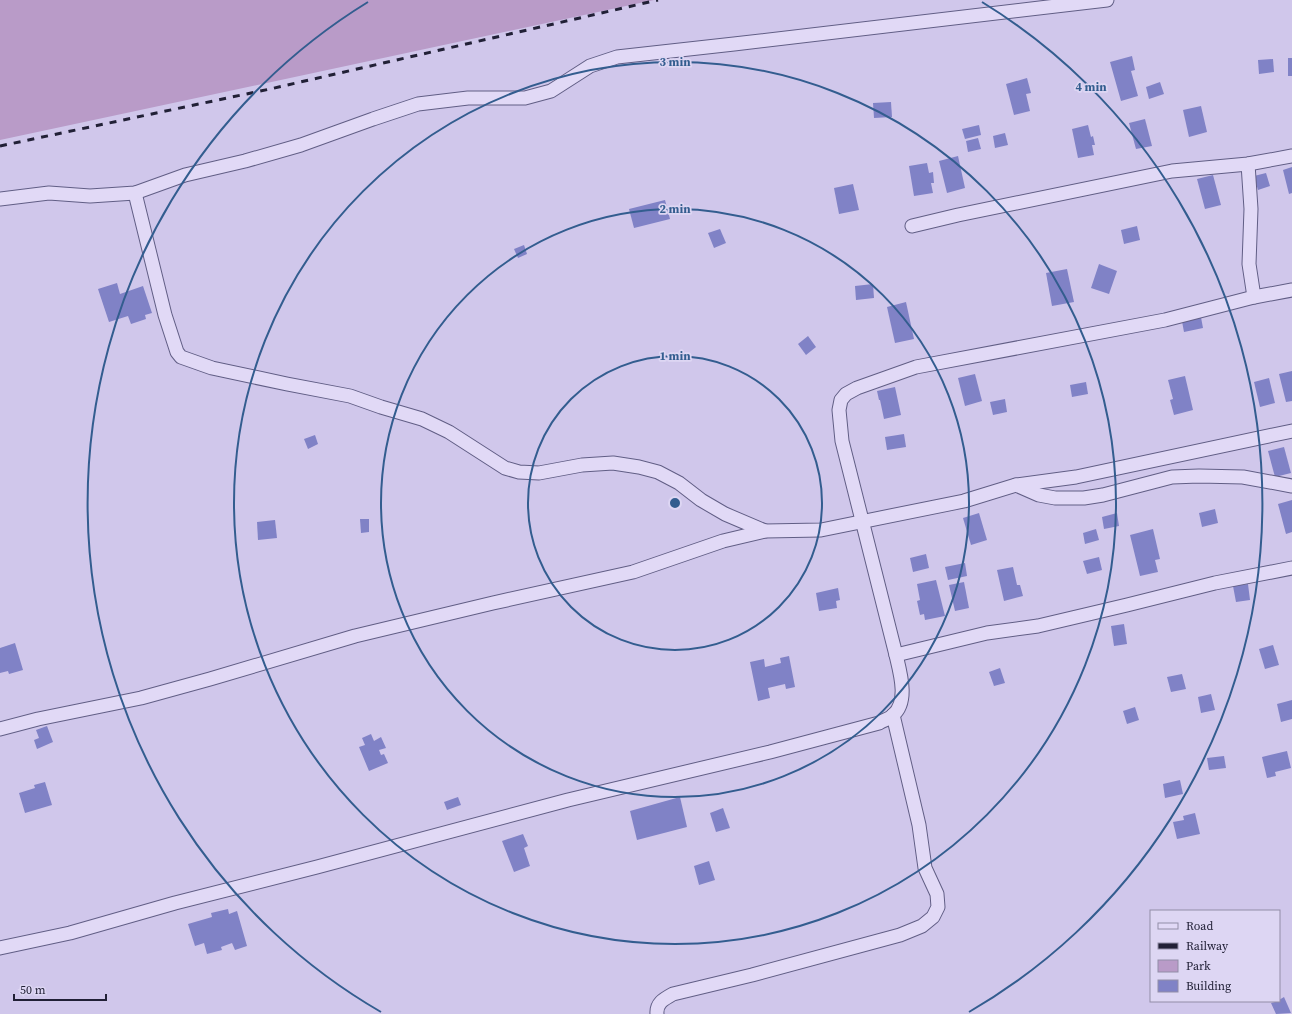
<svg xmlns="http://www.w3.org/2000/svg" width="1292" height="1014" font-family="'Source Serif 4',serif">
	<style>
		.green { fill: #b99bc8 }
		.building { fill: #8082c6 }
		.lines { fill: none; stroke-linecap: round; stroke-linejoin: round }
		.minor-casing { stroke: #615e85; stroke-width: 15 }
		.minor { stroke: #e1d9f6; stroke-width: 13 }
		.rail { stroke: #212036; stroke-width: 3; stroke-dasharray: 7 7; stroke-linecap: butt }
		.ring { fill: none; stroke: #335d8f; stroke-width: 2 }
		.centre { fill: #335d8f; stroke: #ddd6f3; stroke-width: 2 }
		.ring-label { font-size: 12px; text-anchor: middle; font-weight: bold; fill: #335d8f; stroke: #ddd6f3; stroke-width: 3.5; stroke-linejoin: round; paint-order: stroke }
	</style>
	<rect width="100%" height="100%" fill="#d0c7eb"/>
	<polygon class="green" points="0,0 654,0 0,140"/>
	<g class="building">
		<polygon points="1132,56 1135,70 1131,71 1138,96 1121,101 1110,62"/>
		<rect x="1288" y="58" width="4" height="18"/>
		<polygon points="1273,59 1274,72 1259,74 1258,60"/>
		<polygon points="1027,78 1031,93 1026,94 1030,111 1014,115 1006,84"/>
		<polygon points="1160,82 1164,94 1149,99 1146,87"/>
		<polygon points="891,102 892,117 874,118 873,103"/>
		<polygon points="1201,106 1207,132 1189,137 1183,110"/>
		<polygon points="1145,119 1152,146 1136,149 1129,123"/>
		<polygon points="979,125 981,135 965,139 962,129"/>
		<polygon points="1088,125 1091,137 1093,136 1095,145 1092,145 1094,155 1078,158 1072,129"/>
		<polygon points="1005,133 1008,145 995,148 993,136"/>
		<polygon points="978,138 981,149 968,152 966,141"/>
		<polygon points="958,156 965,188 947,193 939,161"/>
		<polygon points="927,163 929,173 933,172 934,183 931,183 933,193 914,196 909,166"/>
		<polygon points="1292,167 1292,193 1289,194 1283,170"/>
		<polygon points="1266,173 1270,186 1258,190 1254,176"/>
		<polygon points="1213,175 1221,205 1205,209 1197,179"/>
		<polygon points="853,184 859,210 839,214 834,188"/>
		<polygon points="665,200 670,219 634,228 629,209"/>
		<polygon points="1137,226 1140,240 1124,244 1121,230"/>
		<polygon points="720,229 726,243 714,248 708,233"/>
		<polygon points="524,245 527,254 518,258 514,249"/>
		<polygon points="1099,264 1117,271 1109,294 1091,288"/>
		<polygon points="1067,269 1074,302 1052,306 1046,273"/>
		<polygon points="117,283 120,294 143,286 152,313 145,315 146,319 131,324 128,316 109,322 98,289"/>
		<polygon points="873,284 874,298 856,300 855,286"/>
		<polygon points="906,302 914,339 895,343 887,307"/>
		<polygon points="1200,312 1203,328 1184,332 1181,316"/>
		<polygon points="808,336 816,347 806,355 798,344"/>
		<polygon points="1292,371 1292,401 1286,402 1279,374"/>
		<polygon points="975,374 982,401 965,406 958,378"/>
		<polygon points="1185,376 1193,410 1174,415 1170,400 1173,399 1168,380"/>
		<polygon points="1269,378 1275,403 1260,407 1254,382"/>
		<polygon points="1086,382 1088,394 1072,397 1070,385"/>
		<polygon points="895,387 901,415 884,419 880,400 879,400 877,391"/>
		<polygon points="1005,399 1007,412 993,415 990,402"/>
		<polygon points="904,434 906,447 887,450 885,437"/>
		<polygon points="315,435 318,444 308,449 304,439"/>
		<polygon points="1284,447 1291,473 1275,477 1268,451"/>
		<polygon points="1292,500 1292,532 1286,534 1278,504"/>
		<polygon points="1215,509 1218,523 1202,527 1199,513"/>
		<polygon points="979,513 987,540 971,545 963,518"/>
		<polygon points="1117,513 1119,526 1104,529 1102,517"/>
		<polygon points="360,519 369,519 369,532 361,533"/>
		<polygon points="275,520 277,538 258,540 257,522"/>
		<polygon points="1096,529 1099,540 1085,544 1083,533"/>
		<polygon points="1153,529 1160,559 1155,560 1158,572 1140,576 1130,535"/>
		<polygon points="926,554 929,568 913,572 910,558"/>
		<polygon points="1099,557 1102,570 1087,574 1083,561"/>
		<polygon points="965,563 967,576 948,580 945,567"/>
		<polygon points="1013,567 1017,585 1020,585 1023,596 1004,601 997,570"/>
		<polygon points="936,580 945,616 925,620 924,614 920,615 917,601 920,600 917,584"/>
		<polygon points="964,582 969,608 955,611 949,585"/>
		<polygon points="1248,584 1250,600 1236,602 1233,586"/>
		<polygon points="838,588 840,600 836,601 837,608 819,611 816,593"/>
		<polygon points="1124,624 1127,644 1114,646 1111,626"/>
		<polygon points="15,643 23,670 9,674 8,671 0,673 0,648"/>
		<polygon points="1273,645 1279,665 1265,669 1259,649"/>
		<polygon points="789,656 795,687 786,689 785,684 768,688 770,698 758,701 750,662 764,659 765,667 781,663 780,658"/>
		<polygon points="1000,668 1005,683 994,686 989,672"/>
		<polygon points="1182,674 1186,689 1171,692 1167,677"/>
		<polygon points="1211,694 1215,710 1201,713 1198,697"/>
		<polygon points="1292,700 1292,719 1281,722 1277,704"/>
		<polygon points="1135,707 1139,720 1127,724 1123,711"/>
		<polygon points="47,726 53,742 37,749 34,740 39,738 36,730"/>
		<polygon points="371,734 374,741 381,737 386,748 379,750 381,755 384,754 388,763 369,771 359,747 365,745 362,738"/>
		<polygon points="1287,751 1291,768 1275,772 1276,776 1267,778 1262,757"/>
		<polygon points="1224,756 1226,768 1209,770 1207,758"/>
		<polygon points="1180,780 1183,794 1165,798 1163,784"/>
		<polygon points="45,782 52,805 25,813 19,793 35,788 34,785"/>
		<polygon points="458,797 461,805 447,810 444,802"/>
		<polygon points="680,797 687,827 637,840 630,811"/>
		<polygon points="723,808 730,828 716,832 710,813"/>
		<polygon points="1195,813 1200,834 1177,839 1173,822 1184,820 1183,816"/>
		<polygon points="523,834 528,846 524,848 530,866 514,872 502,841"/>
		<polygon points="709,861 715,880 699,885 694,866"/>
		<polygon points="228,909 229,914 237,911 247,946 235,950 232,943 221,947 222,950 207,954 204,943 195,946 188,924 212,917 211,913"/>
		<polygon points="1284,997 1291,1013 1276,1014 1271,1003 1279,1001 1279,1000"/>
	</g>
	<g class="lines">
		<defs>
			<g id="minor">
				<polyline points="1248,164 1251,209 1249,264 1254,297"/>
				<polyline points="135,193 165,315 177,352 181,357 212,368 287,384 350,396 381,407 422,419 449,432 505,468 519,472 539,473 582,465 613,463 639,467 658,472 679,483 701,500 725,514 765,531"/>
				<polyline points="0,199 49,193 90,196 135,193 185,175 245,161 301,145 373,119 418,104 468,98 525,98 551,91 590,66 617,57 734,44 1107,0"/>
				<polyline points="912,226 958,215 1172,171 1248,164 1292,156"/>
				<polyline points="1016,485 1039,495 1055,498 1084,498 1103,495 1172,477 1199,476 1243,477 1292,486"/>
				<polyline points="896,655 987,633 1038,626 1127,605 1215,583 1292,568"/>
				<polyline points="0,729 38,719 141,698 210,679 355,636 493,603 633,572 723,541 765,531 821,530 964,501 1016,485 1076,477 1292,431"/>
				<path d="M0 948 70 933 175 903 317 867 568 800 770 752 879 723C883 720 890 719 893 715 909 702 900 672 896 655L842 441 839 410 841 400 846 394 857 388 916 367 1165 320 1254 297 1292 290"/>
				<path d="M657 1014C656 1003 664 999 673 994L752 975 900 935 922 926 933 917 938 907 937 894 925 868 919 825 893 715"/>
			</g>
		</defs>
		<use href="#minor" class="minor-casing"/>
		<use href="#minor" class="minor"/>
		<polyline class="rail" points="0,146 270,89 658,0"/>
	</g>
	<g class="ring">
		<circle cx="675" cy="503" r="147"/>
		<circle cx="675" cy="503" r="294"/>
		<circle cx="675" cy="503" r="441"/>
		<path d="M381 1012A588 588 0 0 1 368 2M982 2A588 588 0 0 1 969 1012"/>
	</g>
	<circle cx="675" cy="503" r="6" class="centre"/>
	<g class="ring-label">
		<text x="675" y="66">3 min</text>
		<text x="1091" y="91">4 min</text>
		<text x="675" y="213">2 min</text>
		<text x="675" y="360">1 min</text>
	</g>
	<rect x="1150" y="910" width="130" height="92" fill="#ddd6f3" stroke="#928da7"/>
	<rect x="1158" y="923" width="20" height="6" fill="#e1d9f6" stroke="#928da7"/>
	<text x="1186" y="930" font-size="12" fill="#212036">Road</text>
	<rect x="1158" y="943" width="20" height="6" fill="#212036" stroke="#928da7"/>
	<text x="1186" y="950" font-size="12" fill="#212036">Railway</text>
	<rect x="1158" y="960" width="20" height="12" fill="#b99bc8" stroke="#928da7"/>
	<text x="1186" y="970" font-size="12" fill="#212036">Park</text>
	<rect x="1158" y="980" width="20" height="12" fill="#8082c6" stroke="#928da7"/>
	<text x="1186" y="990" font-size="12" fill="#212036">Building</text>
	<path d="M14 994v6h92v-6" fill="none" stroke="#212036" stroke-width="2"/>
	<text x="20" y="994" font-size="12" fill="#212036" stroke="#ddd6f3" stroke-width="3" paint-order="stroke">50 m</text>
</svg>
